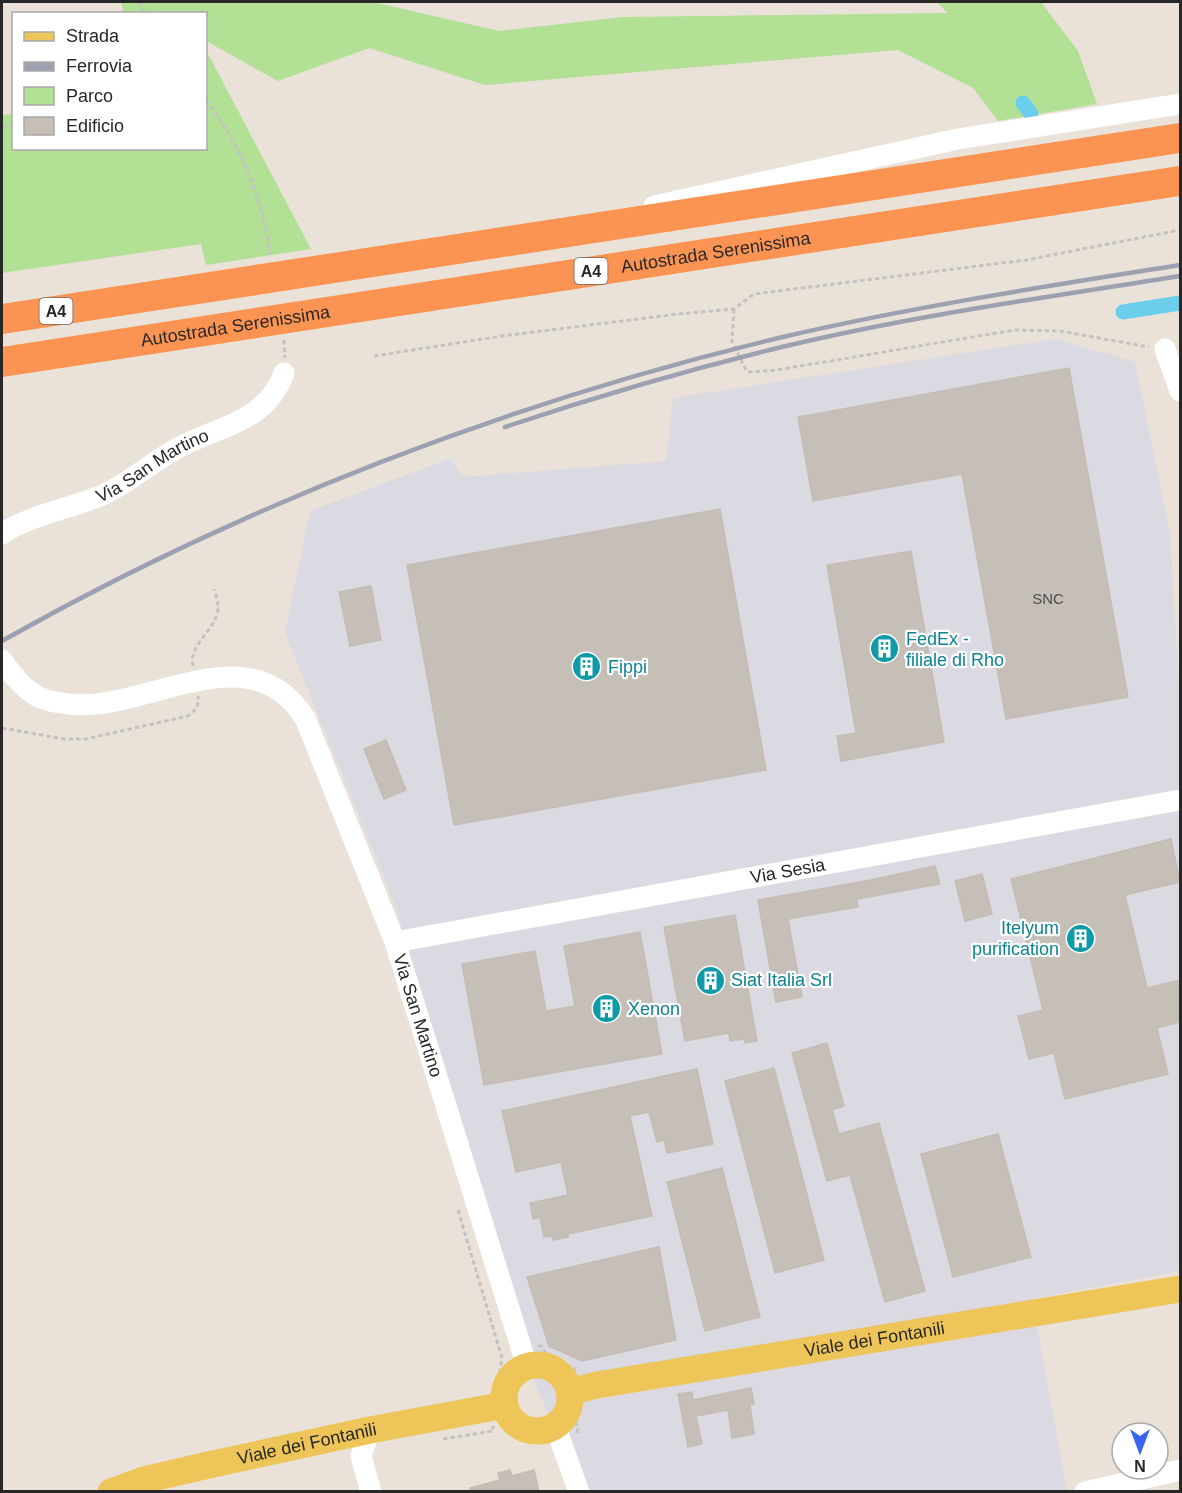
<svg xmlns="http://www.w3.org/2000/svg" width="1182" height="1493" font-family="Arial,sans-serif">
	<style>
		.industrial { fill: #dbd9e2 }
		.green { fill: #b2e095 }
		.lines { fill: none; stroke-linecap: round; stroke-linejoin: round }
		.canal { stroke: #6bcfec; stroke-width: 15 }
		.building { fill: #c5bfb8; stroke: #c5bdb2; stroke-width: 1.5 }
		.path { stroke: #c3c3c3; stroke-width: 3; stroke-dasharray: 4.5 3; stroke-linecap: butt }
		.minor { stroke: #fff; stroke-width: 21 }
		.major { stroke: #eec559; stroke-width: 27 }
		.highway { stroke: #fb9452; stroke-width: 30 }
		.rail { stroke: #9ca0b1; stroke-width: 4.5 }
		.labels { text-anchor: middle; stroke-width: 4.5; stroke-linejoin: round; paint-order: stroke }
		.number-label { font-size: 15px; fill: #4e4d4b }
		.shield { fill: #fff; stroke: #686868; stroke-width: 1.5 }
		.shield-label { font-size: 16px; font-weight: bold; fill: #272727 }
		.street-label { font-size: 18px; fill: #272727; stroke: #fff }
		.culture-label { font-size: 18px; fill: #0d838f; stroke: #fff; text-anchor: start }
	</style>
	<rect width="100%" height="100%" fill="#eae2d8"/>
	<polygon class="industrial" points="1055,339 1135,362 1170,533 1180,701 1180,1271 1032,1299 1067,1491 581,1491 521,1350 396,908 285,633 310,511 451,458 462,477 666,461 673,398"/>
	<g class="green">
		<polygon points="121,2 373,2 499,31 623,17 948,13 937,2 1041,2 1078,51 1097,104 998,121 973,88 898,50 485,85 369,48 278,81 206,41 206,14 124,13"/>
		<polygon points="206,50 311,249 206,265 201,244 2,273 2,115 11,114 14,148 206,148"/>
	</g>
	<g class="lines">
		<g class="canal">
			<polyline points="1023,103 1031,114"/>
			<polyline points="1123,312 1180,303"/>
		</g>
	</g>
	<g class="building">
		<polygon points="1069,368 1128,697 1006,719 962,474 813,501 798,417"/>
		<polygon points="720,509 766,770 454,825 407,565"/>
		<polygon points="911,551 944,742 841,761 837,736 856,733 827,565"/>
		<polygon points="371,586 381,640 350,646 339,592"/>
		<polygon points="386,740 406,790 384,799 364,749"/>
		<polygon points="1171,839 1180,882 1125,895 1147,988 1180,980 1180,1022 1157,1028 1168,1074 1065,1099 1054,1053 1029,1059 1018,1016 1043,1010 1011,879"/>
		<polygon points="935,866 940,884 857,899 858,907 788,919 802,997 776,1002 758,900 871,880"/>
		<polygon points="982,874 992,914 965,921 955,881"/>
		<polygon points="735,915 757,1041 745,1043 744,1039 730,1041 729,1033 685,1041 664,927"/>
		<polygon points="640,932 662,1054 484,1085 462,964 535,951 546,1011 575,1006 564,946"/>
		<polygon points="827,1043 844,1106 832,1110 839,1134 879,1123 925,1291 885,1302 850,1175 827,1181 792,1053"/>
		<polygon points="774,1068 824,1260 775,1273 725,1081"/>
		<polygon points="697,1069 713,1144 667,1153 664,1140 657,1142 649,1112 630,1116 652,1216 568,1234 568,1237 553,1240 552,1236 544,1237 540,1217 533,1219 530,1203 568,1195 561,1162 516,1172 502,1111"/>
		<polygon points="998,1134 1031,1257 953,1277 921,1154"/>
		<polygon points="722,1168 760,1317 705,1331 667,1182"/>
		<polygon points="659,1247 676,1340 582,1361 549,1346 527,1277"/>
		<polygon points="751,1388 754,1404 750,1405 754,1434 732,1438 728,1410 696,1416 702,1444 688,1447 678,1394 692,1392 693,1400"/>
		<polygon points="510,1470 512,1476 534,1470 539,1491 471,1491 470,1488 500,1480 498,1473"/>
	</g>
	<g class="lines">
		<g class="path">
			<polyline points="139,2 145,14"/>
			<path d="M206 100C242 147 262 199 271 257"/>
			<polyline points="2,126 14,125"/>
			<polyline points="734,309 732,341 747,372 777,370 1014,330 1060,331 1149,347"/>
			<polyline points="284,340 285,358"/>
			<polyline points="374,356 502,336 678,314 734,309 754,294 1026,260 1180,230"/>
			<path d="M193 666C188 644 217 630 218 608 218 602 216 595 214 589"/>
			<path d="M2 728 64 739H86L188 716C196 710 199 706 198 696"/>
			<polyline points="458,1210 502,1358 498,1385"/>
			<polyline points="538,1346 541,1346 555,1364 576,1369"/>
			<polyline points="510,1424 528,1435 540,1436 542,1438"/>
			<polyline points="578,1433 574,1416 579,1411"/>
			<polyline points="443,1439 493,1431 493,1426"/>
		</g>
		<g class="minor">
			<polyline points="654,206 958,139 1180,104"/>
			<polyline points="1165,349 1180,391"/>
			<path id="s1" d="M2 534C29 515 69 509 100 496 126 485 147 466 171 452 213 426 265 426 284 373"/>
			<path id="s2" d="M2 660C10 672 19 684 32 693 40 699 52 702 62 703 142 718 247 627 305 718L395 942 527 1366"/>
			<path id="s3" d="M395 942 1180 800"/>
			<polyline points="555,1425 579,1492"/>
			<polyline points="370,1430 361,1456 371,1492"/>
			<polyline points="1085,1492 1180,1470"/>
		</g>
		<g class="major">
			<circle cx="537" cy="1398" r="33"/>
			<path id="s4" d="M570 1392 597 1385 1180 1289"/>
			<path id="s5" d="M111 1492 144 1480 204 1466 370 1430 505 1405"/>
		</g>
		<g class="highway">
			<polyline points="2,319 1180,138"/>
			<path id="s6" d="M2 362 1180 181"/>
		</g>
		<g class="rail">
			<path d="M505 427C598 396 691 369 786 346 916 315 1049 297 1180 276"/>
			<path d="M2 641C246 503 513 401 787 336 917 306 1049 286 1180 265"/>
		</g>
	</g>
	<defs>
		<symbol id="building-disc" viewBox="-11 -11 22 22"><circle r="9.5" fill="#0f9aa8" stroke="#fff"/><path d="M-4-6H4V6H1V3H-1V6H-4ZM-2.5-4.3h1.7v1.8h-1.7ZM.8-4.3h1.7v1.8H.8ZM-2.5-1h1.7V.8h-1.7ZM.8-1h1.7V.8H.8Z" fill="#fff"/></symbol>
	</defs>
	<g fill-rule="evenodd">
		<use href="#building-disc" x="868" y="632" width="33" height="33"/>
		<use href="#building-disc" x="570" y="650" width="33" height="33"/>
		<use href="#building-disc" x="1064" y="922" width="33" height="33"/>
		<use href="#building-disc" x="694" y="964" width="33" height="33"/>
		<use href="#building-disc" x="590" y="992" width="33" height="33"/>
	</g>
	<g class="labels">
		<g class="number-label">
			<text x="1048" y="604">SNC</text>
		</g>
		<g class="shield">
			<rect x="574.5" y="258" width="33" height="26" rx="4.5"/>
			<rect x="39.5" y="298" width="33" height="26" rx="4.5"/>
		</g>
		<g class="shield-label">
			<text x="591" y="277">A4</text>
			<text x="56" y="317">A4</text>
		</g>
		<g class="street-label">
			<text dy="6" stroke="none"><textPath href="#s6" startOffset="722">Autostrada Serenissima</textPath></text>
			<text dy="6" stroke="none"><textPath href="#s6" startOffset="236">Autostrada Serenissima</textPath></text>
			<text dy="6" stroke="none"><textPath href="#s1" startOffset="166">Via San Martino</textPath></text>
			<text dy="6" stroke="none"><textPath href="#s3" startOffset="399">Via Sesia</textPath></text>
			<text dy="6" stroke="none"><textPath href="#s2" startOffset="656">Via San Martino</textPath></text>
			<text dy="6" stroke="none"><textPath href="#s4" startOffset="309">Viale dei Fontanili</textPath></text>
			<text dy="6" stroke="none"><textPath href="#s5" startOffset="202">Viale dei Fontanili</textPath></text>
		</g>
		<g class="culture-label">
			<text x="906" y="645">FedEx -<tspan x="906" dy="21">filiale di Rho</tspan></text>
			<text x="608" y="673">Fippi</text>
			<text x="1059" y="934" text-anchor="end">Itelyum<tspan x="1059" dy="21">purification</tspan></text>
			<text x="731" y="986">Siat Italia Srl</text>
			<text x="628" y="1015">Xenon</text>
		</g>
	</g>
	<rect width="1182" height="1493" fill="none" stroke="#272727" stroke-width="6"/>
	<rect x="12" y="12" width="195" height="138" fill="#ffffff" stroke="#a9a9a9" stroke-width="1.5"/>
	<rect x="24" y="32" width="30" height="9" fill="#eec559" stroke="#a9a9a9" stroke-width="1.5"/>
	<text x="66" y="42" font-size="18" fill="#272727">Strada</text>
	<rect x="24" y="62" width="30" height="9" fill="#9ca0b1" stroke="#a9a9a9" stroke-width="1.5"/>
	<text x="66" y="72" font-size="18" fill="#272727">Ferrovia</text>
	<rect x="24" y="87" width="30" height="18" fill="#b2e095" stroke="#a9a9a9" stroke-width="1.5"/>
	<text x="66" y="102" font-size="18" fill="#272727">Parco</text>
	<rect x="24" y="117" width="30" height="18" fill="#c5bfb8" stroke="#a9a9a9" stroke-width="1.5"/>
	<text x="66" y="132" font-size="18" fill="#272727">Edificio</text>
	<g transform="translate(1140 1451) rotate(180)"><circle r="28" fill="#ffffff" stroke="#a9a9a9" stroke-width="1.5"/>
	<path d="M0-4.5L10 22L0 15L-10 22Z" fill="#3964f6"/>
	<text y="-9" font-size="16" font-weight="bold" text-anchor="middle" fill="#272727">N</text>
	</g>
</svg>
